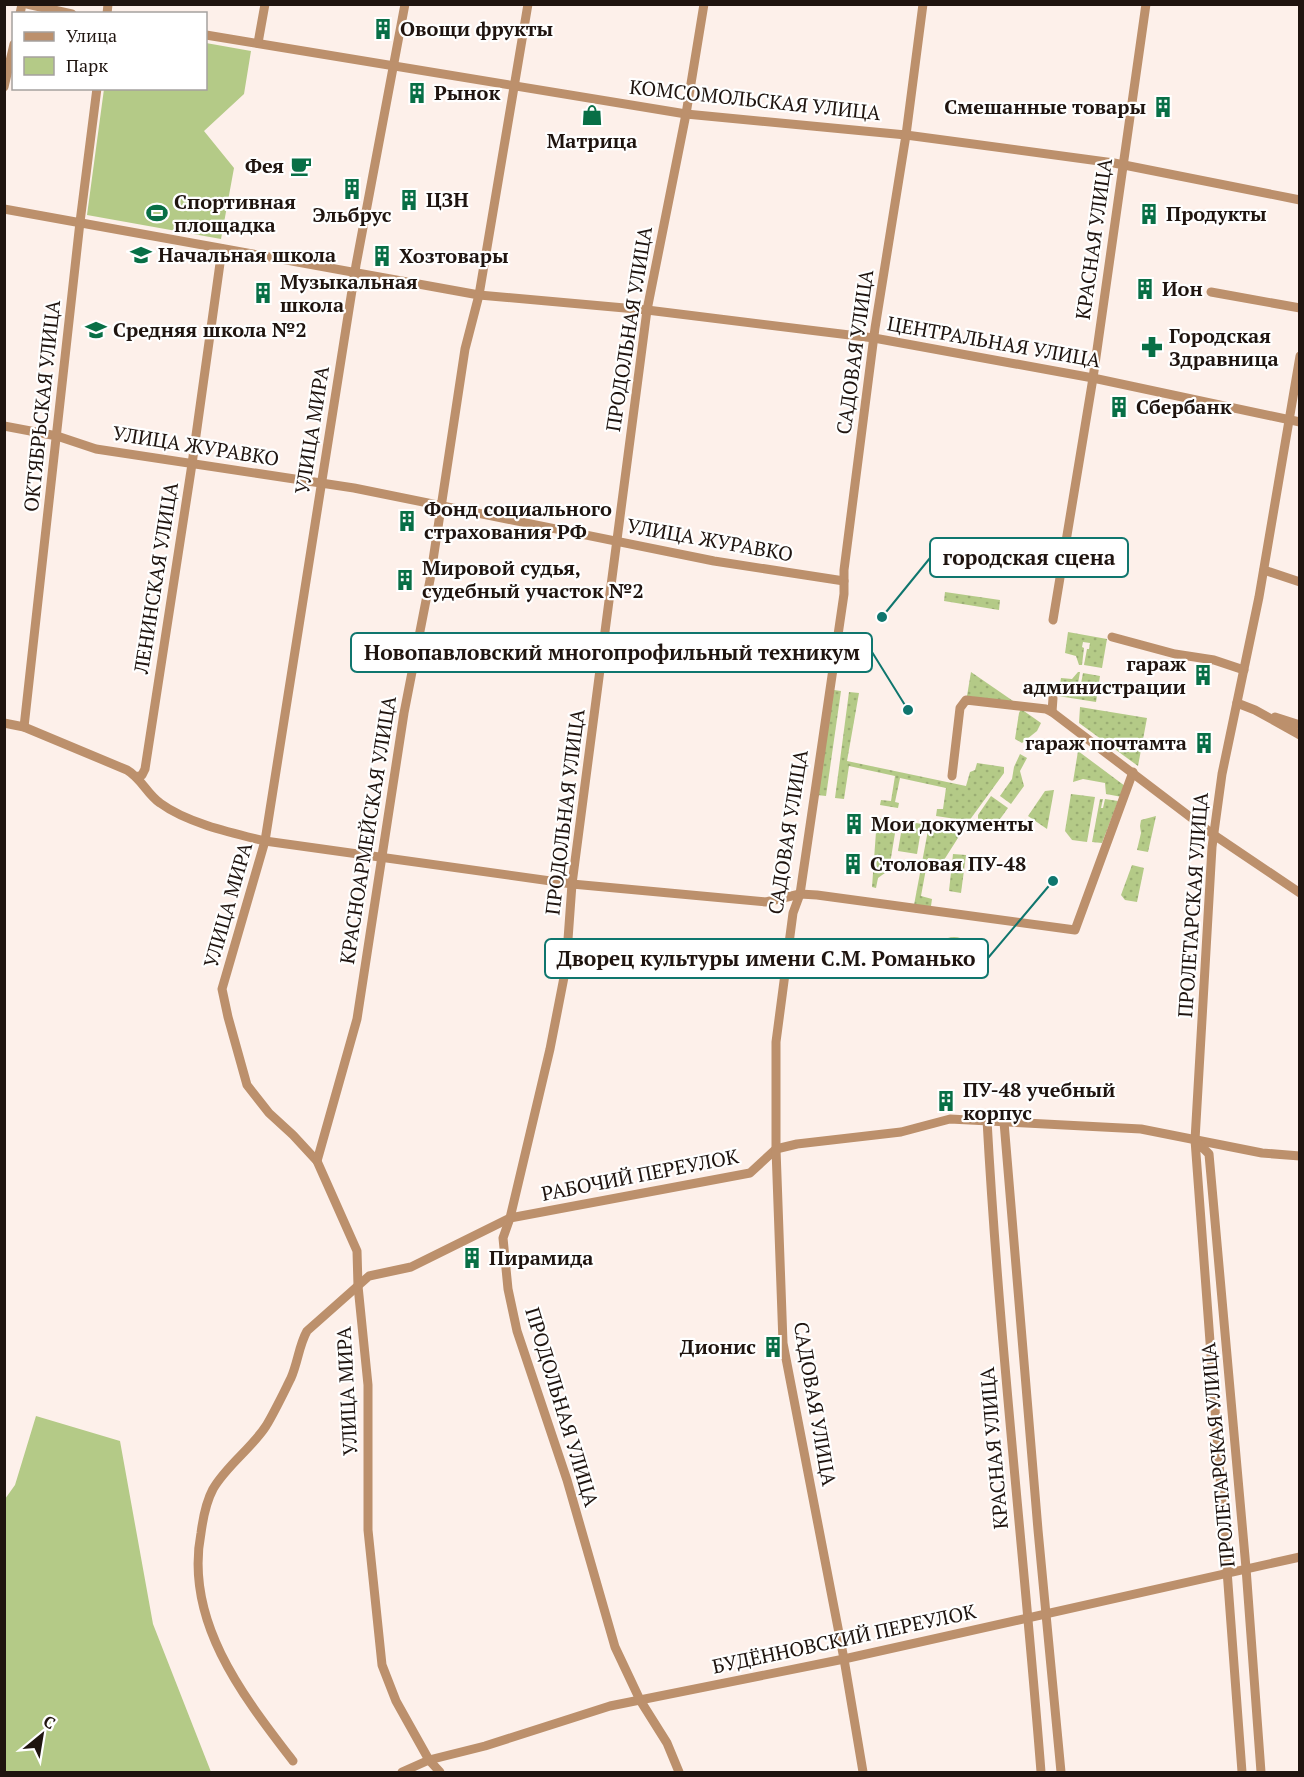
<svg xmlns="http://www.w3.org/2000/svg" width="1304" height="1777" font-family="'PT Serif',serif">
	<style>
		.grass { fill: url(#grass-dots) }
		.green { fill: #b4ca87 }
		.lines { fill: none; stroke-linecap: round; stroke-linejoin: round }
		.minor { stroke: #bc906c; stroke-width: 9 }
		.labels { text-anchor: middle; stroke-width: 4.5; stroke-linejoin: round; paint-order: stroke }
		.poi-label { font-size: 20px; font-weight: bold; fill: #1f140f; stroke: #fff; text-anchor: start }
		.street-label { font-size: 20px; fill: #1f140f; stroke: #fff }
		.leader { fill: none; stroke: #0f766e; stroke-width: 2 }
		.callout-dot { fill: #0f766e; stroke: #fff; stroke-width: 2 }
		.callout { fill: #fff; stroke: #0f766e; stroke-width: 2 }
		.callout-label { font-size: 21px; text-anchor: middle; font-weight: bold; fill: #1f140f }
	</style>
	<defs>
		<pattern id="grass-dots" width="8" height="8" patternUnits="userSpaceOnUse" patternTransform="scale(1.5)"><rect width="8" height="8" fill="#b4ca87"/><path d="M2 2h.1M6 6h.1" fill="none" stroke="#9aad73" stroke-width="1.8" stroke-linecap="round"/></pattern>
	</defs>
	<rect width="100%" height="100%" fill="#fdf0ea"/>
	<g class="grass">
		<polygon points="945,592 1000,600 999,610 944,601"/>
		<polygon points="1068,632 1107,639 1102,668 1084,665 1087,649 1089,649 1090,643 1083,642 1082,647 1084,648 1082,665 1079,665 1076,656 1065,653"/>
		<polygon points="971,672 1016,703 967,696"/>
		<polygon points="1078,672 1080,672 1077,689 1075,689 1074,694 1081,695 1082,690 1080,689 1083,673 1100,676 1096,702 1058,696 1061,678 1072,679"/>
		<polygon points="834,690 841,691 826,796 817,795"/>
		<polygon points="849,692 859,693 847,761 966,786 970,772 975,770 977,763 1004,767 1004,773 969,821 936,816 937,809 943,809 946,788 900,778 895,802 899,803 898,808 880,805 881,800 891,801 895,776 849,766 844,799 835,798"/>
		<polygon points="1080,707 1147,718 1138,766 1079,723"/>
		<polygon points="1021,709 1041,723 1037,731 1022,743 1015,739 1019,713"/>
		<polygon points="1078,751 1125,786 1122,797 1106,794 1105,783 1083,779 1073,782"/>
		<polygon points="1020,754 1027,758 1020,771 1024,786 1011,804 1000,796 1012,779 1014,767"/>
		<polygon points="1054,790 1047,829 1028,816 1045,791"/>
		<polygon points="1071,794 1095,797 1087,842 1072,840 1065,831"/>
		<polygon points="991,796 1008,808 995,826 978,823 978,815"/>
		<polygon points="1100,799 1103,799 1101,808 1103,808 1105,799 1118,801 1102,843 1092,842"/>
		<polygon points="1156,816 1148,852 1137,850 1141,833 1140,826 1141,820"/>
		<polygon points="877,818 897,821 889,870 878,878 876,888 872,887"/>
		<polygon points="903,821 922,824 917,854 898,851"/>
		<polygon points="929,825 963,830 944,860 928,858 921,896 932,899 931,906 928,908 914,905"/>
		<polygon points="953,854 966,855 961,893 949,891"/>
		<polygon points="1132,865 1144,868 1137,902 1125,900 1121,895"/>
		<circle cx="954" cy="955" r="18"/>
	</g>
	<g class="green">
		<polygon points="206,43 251,51 244,94 204,131 234,168 221,239 87,215 104,89 206,88"/>
		<polygon points="36,1416 120,1441 153,1624 211,1772 5,1772 5,1499 15,1485"/>
	</g>
	<g class="lines">
		<g class="minor">
			<polyline points="27,4 72,14"/>
			<polyline points="405,4 356,265 265,841 222,989 228,1017 247,1085 269,1113 293,1135 317,1161 357,1251 358,1286 368,1385 368,1530 382,1665 396,1701 429,1760 440,1772"/>
			<polyline points="20,14 22,4"/>
			<polyline points="107,14 108,4"/>
			<polyline points="206,35 686,114 906,135 1114,163 1300,200"/>
			<polyline points="258,43 265,4"/>
			<polyline points="4,87 14,44"/>
			<polyline points="4,209 479,295 647,310 874,338 1093,378 1300,422"/>
			<polyline points="1211,292 1300,308"/>
			<polyline points="4,426 57,436 96,449 354,488 714,561 844,581"/>
			<polyline points="1264,570 1300,582"/>
			<polyline points="1053,620 1093,378 1146,4"/>
			<polyline points="1112,637 1175,654 1214,660 1244,670"/>
			<polyline points="1237,703 1255,710 1300,735"/>
			<polyline points="1052,712 1053,698"/>
			<polyline points="1275,717 1300,725"/>
			<path d="M4 723 24 727 127 770C141 778 147 794 160 803 187 823 232 833 265 841L572 884 766 902 800 894 817 895 1075 930 1133 772"/>
			<polyline points="24,727 80,222 97,88"/>
			<polyline points="952,776 960,708 966,700 1046,709 1052,712 1214,835 1300,893"/>
			<polyline points="136,777 142,775 145,769 192,464 222,249"/>
			<path d="M987 1120C999 1338 1024 1555 1041 1772"/>
			<polyline points="1004,1122 1038,1530 1061,1772"/>
			<polyline points="1195,1140 1212,847 1222,774 1259,597 1300,356"/>
			<polyline points="317,1161 357,1019 404,713 430,580 465,349 479,295 528,4"/>
			<path d="M293 1761C243 1696 184 1621 201 1533 203 1518 206 1502 213 1489 227 1465 251 1449 266 1426 275 1411 283 1394 291 1378 298 1362 299 1345 307 1331L369 1276 411 1267 510 1218 750 1173 776 1149 797 1144 901 1132 950 1119 1141 1129 1262 1153 1300 1156"/>
			<polyline points="402,1772 429,1760 485,1746 610,1706 844,1659 1300,1557"/>
			<polyline points="679,1772 667,1743 640,1700 615,1647 567,1480 517,1331 508,1289 503,1238 510,1218 550,1049 566,967 572,884 647,310 686,114 704,4"/>
			<polyline points="863,1772 844,1659 783,1343 776,1149 776,1042 793,913 800,894 844,594 844,570 875,328 906,135 923,4"/>
			<polyline points="1242,1772 1195,1140 1209,1154 1246,1568 1261,1772"/>
		</g>
	</g>
	<defs>
		<symbol id="building-bare" viewBox="-9 -9 18 18"><path d="M-4-6H4V6H1V3H-1V6H-4ZM-2.5-4.3h1.7v1.8h-1.7ZM.8-4.3h1.7v1.8H.8ZM-2.5-1h1.7V.8h-1.7ZM.8-1h1.7V.8H.8Z" fill="#086f46" stroke="#fff" stroke-width="2.5" paint-order="stroke"/></symbol>
		<symbol id="shop-bare" viewBox="-9 -9 18 18"><path d="M-5-2.5h2.3a2.7 3.5 0 0 1 5.4 0H5L5.5 6h-11ZM-1.5-2.5h3a1.5 2.3 0 0 0-3 0Z" fill="#086f46" stroke="#fff" stroke-width="2.5" paint-order="stroke"/></symbol>
		<symbol id="cafe-bare" viewBox="-9 -9 18 18"><path d="M-5.5-4.5H6V0H3Q3 3.5 0 3.5H-2.5Q-5.5 3.5-5.5 0ZM3-3.2v2h1.7v-2ZM-6 4.5H4V6H-6Z" fill="#086f46" stroke="#fff" stroke-width="2.5" paint-order="stroke"/></symbol>
		<symbol id="stadium-bare" viewBox="-9 -9 18 18"><path d="M0-5a6.5 5 0 1 0 0 10a6.5 5 0 1 0 0-10ZM-3.5-1.8h7v3.6h-7Z" fill="#086f46" stroke="#fff" stroke-width="2.5" paint-order="stroke"/></symbol>
		<symbol id="school-bare" viewBox="-9 -9 18 18"><path d="M0-5L7-2L0 1L-7-2ZM-4 1L0 2.5L4 1V4Q0 6-4 4Z" fill="#086f46" stroke="#fff" stroke-width="2.5" paint-order="stroke"/></symbol>
		<symbol id="pharmacy-bare" viewBox="-9 -9 18 18"><path d="M-2-6h4v4h4v4h-4v4h-4v-4h-4v-4h4Z" fill="#086f46" stroke="#fff" stroke-width="2.5" paint-order="stroke"/></symbol>
	</defs>
	<g fill-rule="evenodd">
		<use href="#building-bare" x="368" y="14" width="30" height="30"/>
		<use href="#building-bare" x="402" y="78" width="30" height="30"/>
		<use href="#building-bare" x="1148" y="92" width="30" height="30"/>
		<use href="#shop-bare" x="577" y="100" width="30" height="30"/>
		<use href="#cafe-bare" x="286" y="151" width="30" height="30"/>
		<use href="#building-bare" x="337" y="174" width="30" height="30"/>
		<use href="#building-bare" x="394" y="185" width="30" height="30"/>
		<use href="#stadium-bare" x="142" y="198" width="30" height="30"/>
		<use href="#building-bare" x="1134" y="199" width="30" height="30"/>
		<use href="#school-bare" x="126" y="240" width="30" height="30"/>
		<use href="#building-bare" x="367" y="241" width="30" height="30"/>
		<use href="#building-bare" x="1130" y="274" width="30" height="30"/>
		<use href="#building-bare" x="248" y="278" width="30" height="30"/>
		<use href="#school-bare" x="81" y="315" width="30" height="30"/>
		<use href="#pharmacy-bare" x="1137" y="332" width="30" height="30"/>
		<use href="#building-bare" x="1104" y="392" width="30" height="30"/>
		<use href="#building-bare" x="392" y="506" width="30" height="30"/>
		<use href="#building-bare" x="390" y="565" width="30" height="30"/>
		<use href="#building-bare" x="1188" y="660" width="30" height="30"/>
		<use href="#building-bare" x="1189" y="728" width="30" height="30"/>
		<use href="#building-bare" x="839" y="809" width="30" height="30"/>
		<use href="#building-bare" x="838" y="849" width="30" height="30"/>
		<use href="#building-bare" x="931" y="1086" width="30" height="30"/>
		<use href="#building-bare" x="457" y="1243" width="30" height="30"/>
		<use href="#building-bare" x="758" y="1332" width="30" height="30"/>
	</g>
	<g class="labels">
		<g class="poi-label">
			<text x="400" y="36">Овощи фрукты</text>
			<text x="434" y="100">Рынок</text>
			<text x="1146" y="114" text-anchor="end">Смешанные товары</text>
			<text x="592" y="148" text-anchor="middle">Матрица</text>
			<text x="284" y="173" text-anchor="end">Фея</text>
			<text x="426" y="207">ЦЗН</text>
			<text x="174" y="209">Cпортивная<tspan x="174" dy="23">площадка</tspan></text>
			<text x="1166" y="221">Продукты</text>
			<text x="352" y="222" text-anchor="middle">Эльбрус</text>
			<text x="158" y="262">Начальная школа</text>
			<text x="399" y="263">Хозтовары</text>
			<text x="280" y="289">Музыкальная<tspan x="280" dy="23">школа</tspan></text>
			<text x="1162" y="296">Ион</text>
			<text x="113" y="337">Средняя школа №2</text>
			<text x="1169" y="343">Городская<tspan x="1169" dy="23">Здравница</tspan></text>
			<text x="1136" y="414">Сбербанк</text>
			<text x="424" y="516">Фонд социального<tspan x="424" dy="23">страхования РФ</tspan></text>
			<text x="422" y="575">Мировой судья,<tspan x="422" dy="23">судебный участок №2</tspan></text>
			<text x="1186" y="671" text-anchor="end">гараж<tspan x="1186" dy="23">администрации</tspan></text>
			<text x="1187" y="750" text-anchor="end">гараж почтамта</text>
			<text x="871" y="831">Мои документы</text>
			<text x="870" y="871">Столовая ПУ-48</text>
			<text x="963" y="1097">ПУ-48 учебный<tspan x="963" dy="23">корпус</tspan></text>
			<text x="489" y="1265">Пирамида</text>
			<text x="756" y="1354" text-anchor="end">Дионис</text>
		</g>
		<g class="street-label">
			<text transform="translate(755 100) rotate(6)" y="7">КОМСОМОЛЬСКАЯ УЛИЦА</text>
			<text transform="translate(1094 239) rotate(-82)" y="7">КРАСНАЯ УЛИЦА</text>
			<text transform="translate(629 329) rotate(-81)" y="7">ПРОДОЛЬНАЯ УЛИЦА</text>
			<text transform="translate(994 342) rotate(10)" y="7">ЦЕНТРАЛЬНАЯ УЛИЦА</text>
			<text transform="translate(855 352) rotate(-82)" y="7">САДОВАЯ УЛИЦА</text>
			<text transform="translate(42 406) rotate(-84)" y="7">ОКТЯБРЬСКАЯ УЛИЦА</text>
			<text transform="translate(312 430) rotate(-81)" y="7">УЛИЦА МИРА</text>
			<text transform="translate(196 446) rotate(9)" y="7">УЛИЦА ЖУРАВКО</text>
			<text transform="translate(710 540) rotate(10)" y="7">УЛИЦА ЖУРАВКО</text>
			<text transform="translate(156 578) rotate(-81)" y="7">ЛЕНИНСКАЯ УЛИЦА</text>
			<text transform="translate(565 812) rotate(-83)" y="7">ПРОДОЛЬНАЯ УЛИЦА</text>
			<text transform="translate(368 830) rotate(-81)" y="7">КРАСНОАРМЕЙСКАЯ УЛИЦА</text>
			<text transform="translate(788 832) rotate(-81)" y="7">САДОВАЯ УЛИЦА</text>
			<text transform="translate(228 905) rotate(-74)" y="7">УЛИЦА МИРА</text>
			<text transform="translate(1193 905) rotate(-86)" y="7">ПРОЛЕТАРСКАЯ УЛИЦА</text>
			<text transform="translate(640 1175) rotate(-11)" y="7">РАБОЧИЙ ПЕРЕУЛОК</text>
			<text transform="translate(347 1391) rotate(-93)" y="7">УЛИЦА МИРА</text>
			<text transform="translate(815 1404) rotate(80)" y="7">САДОВАЯ УЛИЦА</text>
			<text transform="translate(562 1407) rotate(73)" y="7">ПРОДОЛЬНАЯ УЛИЦА</text>
			<text transform="translate(994 1448) rotate(-95)" y="7">КРАСНАЯ УЛИЦА</text>
			<text transform="translate(1218 1455) rotate(-95)" y="7">ПРОЛЕТАРСКАЯ УЛИЦА</text>
			<text transform="translate(844 1639) rotate(-12)" y="7">БУДЁННОВСКИЙ ПЕРЕУЛОК</text>
		</g>
	</g>
	<path class="leader" d="M882 617L930 558M908 710L872 652M1053 881L988 958"/>
	<g class="callout-dot">
		<circle cx="882" cy="617" r="6"/>
		<circle cx="908" cy="710" r="6"/>
		<circle cx="1053" cy="881" r="6"/>
	</g>
	<g class="callout">
		<rect x="930" y="538" width="198" height="39" rx="6"/>
		<rect x="351" y="633" width="521" height="39" rx="6"/>
		<rect x="545" y="939" width="443" height="39" rx="6"/>
	</g>
	<g class="callout-label">
		<text x="1029" y="565">городская сцена</text>
		<text x="612" y="660">Новопавловский многопрофильный техникум</text>
		<text x="766" y="966">Дворец культуры имени С.М. Романько</text>
	</g>
	<rect width="1304" height="1777" fill="none" stroke="#1f140f" stroke-width="12"/>
	<rect x="12" y="12" width="195" height="78" fill="#ffffff" stroke="#a5a19f" stroke-width="1.5"/>
	<rect x="24" y="32" width="30" height="9" fill="#bc906c" stroke="#a5a19f" stroke-width="1.5"/>
	<text x="66" y="42" font-size="18" fill="#1f140f">Улица</text>
	<rect x="24" y="57" width="30" height="18" fill="#b4ca87" stroke="#a5a19f" stroke-width="1.5"/>
	<text x="66" y="72" font-size="18" fill="#1f140f">Парк</text>
	<g transform="translate(42 1735) rotate(30)" stroke="#ffffff" stroke-width="4.5" paint-order="stroke">
	<path d="M0-4.5L10 22L0 15L-10 22Z" fill="#1f140f"/>
	<text y="-9" font-size="16" font-weight="bold" text-anchor="middle" fill="#1f140f">С</text>
	</g>
</svg>
